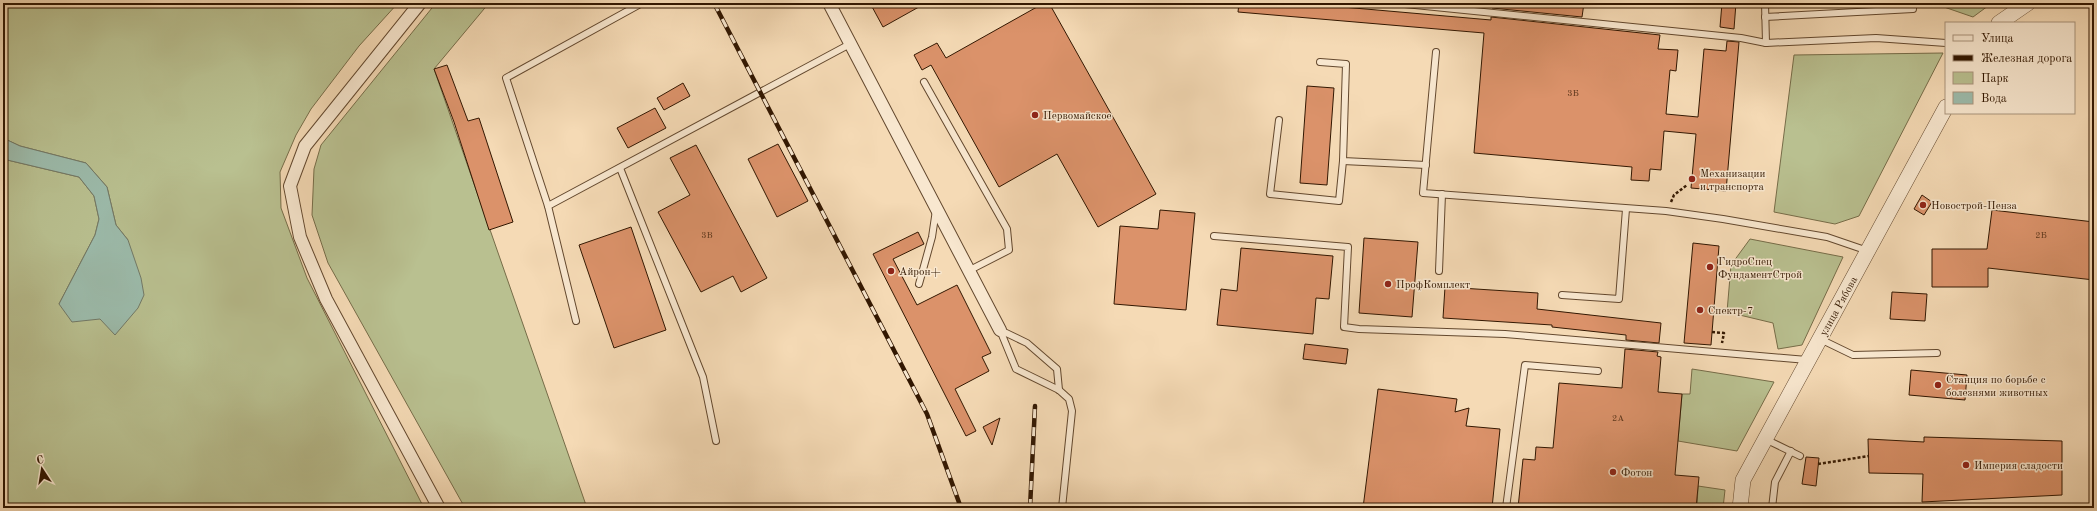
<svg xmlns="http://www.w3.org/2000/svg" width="2097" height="511" font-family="'Old Standard TT',serif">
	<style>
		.green { fill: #b9c090; stroke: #766c48 }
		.water { fill: #9cbbab; stroke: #727967 }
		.building { fill: #db926a; stroke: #321701 }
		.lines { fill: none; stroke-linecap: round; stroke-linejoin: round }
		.service-casing { stroke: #63482e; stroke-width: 8 }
		.minor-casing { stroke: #63482e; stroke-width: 14 }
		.tertiary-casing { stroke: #63482e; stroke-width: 16 }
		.path { stroke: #321701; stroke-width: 2.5; stroke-dasharray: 3 2; stroke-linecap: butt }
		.service { stroke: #f8e7cf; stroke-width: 6 }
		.minor { stroke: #f8e7cf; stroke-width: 12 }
		.tertiary { stroke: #f8e7cf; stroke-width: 15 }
		.rail-casing { stroke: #321701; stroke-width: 4.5 }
		.rail { stroke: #f8e7cf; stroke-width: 3; stroke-dasharray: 9; stroke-linecap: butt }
		.poi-dot { fill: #8f2418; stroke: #f8e7cf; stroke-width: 1.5 }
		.labels { text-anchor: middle; stroke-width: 3; stroke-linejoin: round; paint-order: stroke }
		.number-label { font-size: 9px; fill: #5c361b }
		.poi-label { font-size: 11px; fill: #321701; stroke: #f8e7cf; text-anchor: start }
		.street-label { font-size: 11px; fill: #321701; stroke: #f8e7cf }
	</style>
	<rect width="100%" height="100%" fill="#f5dab5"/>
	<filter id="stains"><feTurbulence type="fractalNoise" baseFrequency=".005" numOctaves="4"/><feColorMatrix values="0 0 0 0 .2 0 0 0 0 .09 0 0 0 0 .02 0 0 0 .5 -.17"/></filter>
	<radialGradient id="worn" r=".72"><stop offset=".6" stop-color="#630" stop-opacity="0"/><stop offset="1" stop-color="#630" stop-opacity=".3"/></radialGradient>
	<g class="green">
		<polygon points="3,3 398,3 359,46 311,109 296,135 280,172 281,208 307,278 424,508 3,508 3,159 79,177 94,196 99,219 95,235 59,304 128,240 116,225 107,187 86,163 20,146 3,138"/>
		<polygon points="436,3 489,3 434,69 587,508 465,508 328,263 312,215 314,169 321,145"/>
		<polygon points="1948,3 1992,3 1973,17 1944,7"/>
		<polygon points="1943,53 1859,216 1835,224 1774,212 1794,55"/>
		<polygon points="1750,239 1843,257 1802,345 1778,349 1773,323 1727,312 1731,265"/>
		<polygon points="1692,369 1774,382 1737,451 1678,441 1682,394 1690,394"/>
		<polygon points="1698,486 1725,490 1723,508 1697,508"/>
	</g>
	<polygon class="water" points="3,138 20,146 86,163 107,187 116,225 128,240 141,278 144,295 138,308 115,335 100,319 72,322 59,304 95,235 99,219 94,196 79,177 3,159"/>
	<g class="building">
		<polygon points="870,3 926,3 883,27"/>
		<polygon points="1044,3 1049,3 1156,194 1098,227 1057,154 999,187 931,65 922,70 914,55 937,43 946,58"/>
		<polygon points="1239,3 1297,3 1491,20 1491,17 1660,35 1658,49 1678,50 1676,71 1670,70 1666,114 1698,117 1704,49 1726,51 1727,41 1739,42 1726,191 1691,188 1696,134 1664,131 1661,170 1650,169 1649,181 1631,180 1632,167 1474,153 1484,33 1238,12"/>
		<polygon points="1492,3 1584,3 1582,17 1492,8"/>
		<polygon points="1722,3 1736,3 1734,29 1720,27"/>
		<polygon points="447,65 468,121 479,118 513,222 489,230 454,122 434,69"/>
		<polygon points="683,83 690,96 664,110 657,98"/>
		<polygon points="1307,86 1334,88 1327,185 1300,183"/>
		<polygon points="655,108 666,128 628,148 617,128"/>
		<polygon points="778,144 808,201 777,217 748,159"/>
		<polygon points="696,145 767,278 741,292 733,276 701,292 658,212 690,195 670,158"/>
		<polygon points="1922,195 1932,202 1924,215 1914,209"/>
		<polygon points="1160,210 1195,213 1186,310 1114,304 1120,226 1158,229"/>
		<polygon points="1992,210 2094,222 2094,280 1988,268 1988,287 1932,287 1932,249 1987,249"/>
		<polygon points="631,227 666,330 614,348 579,245"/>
		<polygon points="918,232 924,244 893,259 917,305 957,285 991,353 982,357 989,371 955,389 976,431 966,436 873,254"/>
		<polygon points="1364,238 1418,242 1412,317 1359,313"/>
		<polygon points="1693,243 1719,246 1711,345 1684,343"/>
		<polygon points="1241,248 1333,256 1329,299 1316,298 1313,334 1217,325 1221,289 1237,291"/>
		<polygon points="1445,287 1538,293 1537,309 1661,323 1659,343 1626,340 1626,335 1552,327 1552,325 1443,318"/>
		<polygon points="1892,292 1927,294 1925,321 1890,319"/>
		<polygon points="1305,344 1348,349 1346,364 1303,359"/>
		<polygon points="1625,349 1658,352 1657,356 1661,357 1658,392 1682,394 1675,475 1699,477 1696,508 1518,508 1523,459 1535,460 1536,447 1553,448 1559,383 1622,388"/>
		<polygon points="1911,370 1967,375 1965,400 1909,395"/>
		<polygon points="1378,389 1457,399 1455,412 1469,408 1466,426 1500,429 1492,508 1363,508"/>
		<polygon points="1000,418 992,445 983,427"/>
		<polygon points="1924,437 2062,441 2062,495 1922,502 1923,474 1869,473 1868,439 1924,442"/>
		<polygon points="1806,457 1819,458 1816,486 1802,484"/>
	</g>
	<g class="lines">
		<defs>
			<g id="service">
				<polyline points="1395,3 1741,38 1766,43 1876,38 1946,43"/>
				<polyline points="1765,3 1766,43"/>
				<polyline points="1765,17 1913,9 1913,3"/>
				<polyline points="1436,52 1423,193 1666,211 1723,219 1827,237 1868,251"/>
				<polyline points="1320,62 1346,64 1343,161 1426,165"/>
				<polyline points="924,82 1007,229 1009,250 968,271"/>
				<polyline points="1279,120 1270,194 1339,201 1343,161"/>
				<polyline points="620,168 703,377 716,441"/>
				<polyline points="548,206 850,44"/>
				<polyline points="1214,236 1348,247 1344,327 1359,329 1505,334 1807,360"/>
				<polyline points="1439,271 1442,194"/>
				<polyline points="919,284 932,237 936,210"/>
				<polyline points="1562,295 1619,299 1626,209"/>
				<polyline points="576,321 548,206 506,78 642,3"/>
				<polyline points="1000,330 1016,369 1059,390 1069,399 1072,411 1062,508"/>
				<polyline points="1000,330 1027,343 1057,369 1059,390"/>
				<polyline points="1820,339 1853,355 1937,353"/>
				<polyline points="1765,439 1800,456"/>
				<polyline points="1506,508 1525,365 1598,371"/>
				<polyline points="1772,508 1775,482 1791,451"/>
			</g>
			<g id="minor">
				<polyline points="420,3 305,146 290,186 300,237 326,299 439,508"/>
				<polyline points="829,3 1000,330"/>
			</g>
			<g id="tertiary">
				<polyline points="1999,23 2028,3"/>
				<polyline points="1740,508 1743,480 1946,107"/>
			</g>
		</defs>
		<use href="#service" class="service-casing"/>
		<use href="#minor" class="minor-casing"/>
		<use href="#tertiary" class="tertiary-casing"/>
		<g class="path">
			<polyline points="1671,202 1674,195 1687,185"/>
			<polyline points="1712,332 1724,333 1722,343"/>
			<polyline points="1818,464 1869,456"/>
		</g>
		<use href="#service" class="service"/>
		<use href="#minor" class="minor"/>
		<use href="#tertiary" class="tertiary"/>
		<defs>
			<g id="rail">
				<polyline points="714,3 927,414 961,508"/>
				<polyline points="1030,508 1035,406"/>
			</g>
		</defs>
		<use href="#rail" class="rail-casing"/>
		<use href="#rail" class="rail"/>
	</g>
	<g class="poi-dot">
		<circle cx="1035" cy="115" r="4"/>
		<circle cx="1692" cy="179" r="4"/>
		<circle cx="1923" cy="205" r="4"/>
		<circle cx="1710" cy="267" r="4"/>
		<circle cx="891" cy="271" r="4"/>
		<circle cx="1388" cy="284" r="4"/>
		<circle cx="1700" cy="310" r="4"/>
		<circle cx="1938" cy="385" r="4"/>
		<circle cx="1966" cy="465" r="4"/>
		<circle cx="1613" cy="472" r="4"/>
	</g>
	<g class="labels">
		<g class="number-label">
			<text x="1573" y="96">3Б</text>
			<text x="707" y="238">3В</text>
			<text x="2041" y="238">2Б</text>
			<text x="1618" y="421">2А</text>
		</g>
		<g class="poi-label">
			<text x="1043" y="119">Первомайское</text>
			<text x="1700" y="177">Механизации<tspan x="1700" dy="13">и транспорта</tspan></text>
			<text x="1931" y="209">Новострой-Пенза</text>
			<text x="1718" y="265">ГидроСпец<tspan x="1718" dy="13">ФундаментСтрой</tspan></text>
			<text x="899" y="275">Айрон+</text>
			<text x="1396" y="288">ПрофКомплект</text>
			<text x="1708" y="314">Спектр-7</text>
			<text x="1946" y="383">Станция по борьбе с<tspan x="1946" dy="13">болезнями животных</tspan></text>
			<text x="1974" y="469">Империя сладости</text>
			<text x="1621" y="476">Фотон</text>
		</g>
		<g class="street-label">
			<text transform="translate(1838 306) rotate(-61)" y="4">улица Рябова</text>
		</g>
	</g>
	<rect width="2097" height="511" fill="none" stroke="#f5dab5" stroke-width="16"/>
	<rect x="4" y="4" width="2089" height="503" fill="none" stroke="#321701" stroke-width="2"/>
	<rect x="8" y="8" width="2081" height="495" fill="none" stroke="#321701"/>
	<rect x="1945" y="22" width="130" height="92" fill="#f8e7cf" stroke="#a9947d"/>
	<rect x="1953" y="35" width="20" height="6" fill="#f8e7cf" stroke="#a9947d"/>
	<text x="1981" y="42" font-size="12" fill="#321701">Улица</text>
	<rect x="1953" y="55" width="20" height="6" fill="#321701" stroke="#a9947d"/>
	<text x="1981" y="62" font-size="12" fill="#321701">Железная дорога</text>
	<rect x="1953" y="72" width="20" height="12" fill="#b9c090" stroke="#a9947d"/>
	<text x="1981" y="82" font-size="12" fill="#321701">Парк</text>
	<rect x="1953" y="92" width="20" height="12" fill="#9cbbab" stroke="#a9947d"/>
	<text x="1981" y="102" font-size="12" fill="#321701">Вода</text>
	<g transform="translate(42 469) rotate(348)" stroke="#f8e7cf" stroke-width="3" paint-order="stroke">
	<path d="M0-3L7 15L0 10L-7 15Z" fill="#321701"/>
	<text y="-6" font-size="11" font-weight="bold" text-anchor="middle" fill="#321701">С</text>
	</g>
	<rect width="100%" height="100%" filter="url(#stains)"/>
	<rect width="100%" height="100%" fill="url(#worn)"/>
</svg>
